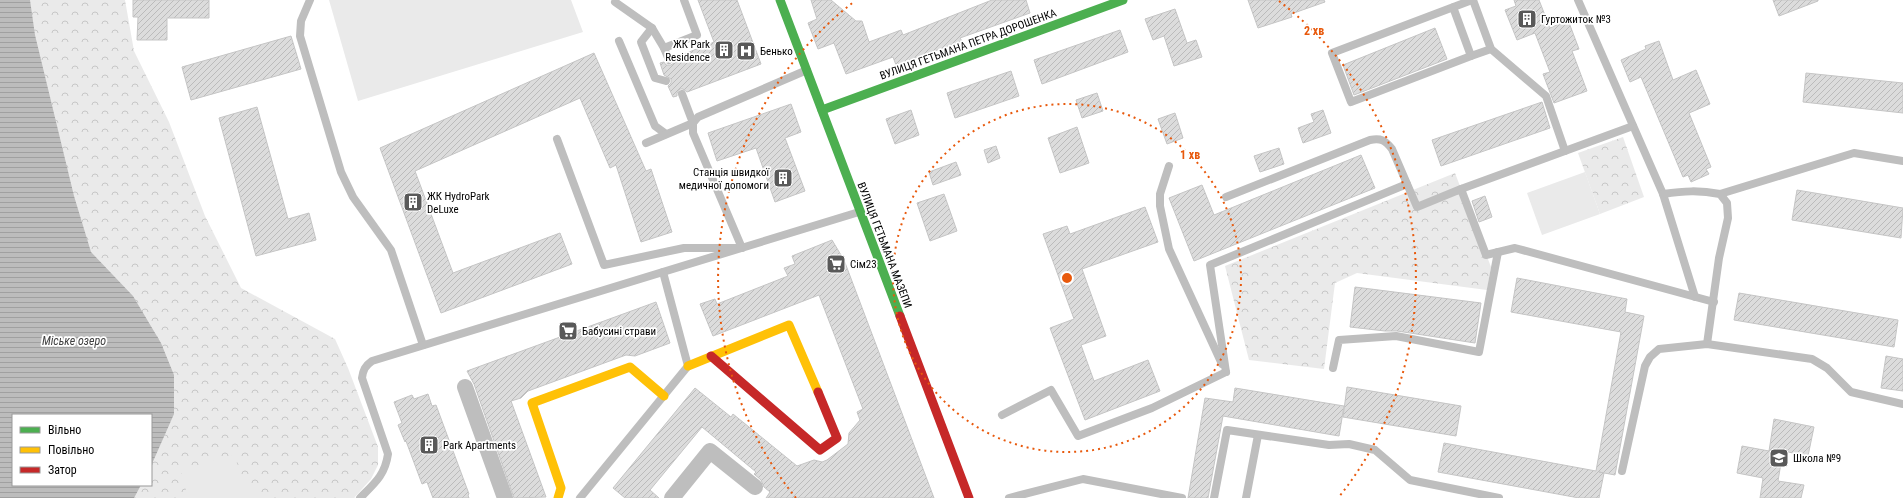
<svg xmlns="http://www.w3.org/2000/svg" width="1903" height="498" font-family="'Roboto Condensed',sans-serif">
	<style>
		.forest { fill: url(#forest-crowns); fill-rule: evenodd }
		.pitch { fill: #eaeaea }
		.water { fill: url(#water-rules) }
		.building { fill: url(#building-hatch); stroke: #c5c5c5 }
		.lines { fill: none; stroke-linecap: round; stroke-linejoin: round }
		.lane { stroke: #bebebe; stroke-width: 8 }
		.street { stroke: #bebebe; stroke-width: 16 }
		.fast { stroke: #4caf50; stroke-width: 9 }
		.slow { stroke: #ffc107; stroke-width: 9 }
		.jam { stroke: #c62828; stroke-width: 9 }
		.ring { fill: none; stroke: #e8590c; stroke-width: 2; stroke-dasharray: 2 4 }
		.labels { text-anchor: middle; stroke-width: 3.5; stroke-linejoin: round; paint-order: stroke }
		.poi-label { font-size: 11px; fill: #000; stroke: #fff; text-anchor: start }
		.street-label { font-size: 11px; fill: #000; stroke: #fff }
		.water-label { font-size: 12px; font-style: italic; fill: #404040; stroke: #fff }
		.centre { fill: #e8590c; stroke: #fff; stroke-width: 2 }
		.ring-label { font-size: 12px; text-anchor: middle; font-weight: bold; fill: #e8590c; stroke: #fff; stroke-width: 3.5; stroke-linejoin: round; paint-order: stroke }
	</style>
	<defs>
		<pattern id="forest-crowns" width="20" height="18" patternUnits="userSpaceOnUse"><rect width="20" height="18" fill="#eaeaea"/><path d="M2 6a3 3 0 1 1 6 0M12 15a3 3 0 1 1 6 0" fill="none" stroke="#c7c7c7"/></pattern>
		<pattern id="water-rules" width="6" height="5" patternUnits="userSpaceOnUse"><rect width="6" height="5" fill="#bcbcbc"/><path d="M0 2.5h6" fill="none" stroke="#a0a0a0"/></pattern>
		<pattern id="building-hatch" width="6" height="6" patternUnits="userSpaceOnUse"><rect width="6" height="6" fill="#dcdcdc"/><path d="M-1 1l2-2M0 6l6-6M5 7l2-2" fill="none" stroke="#bbb"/></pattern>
	</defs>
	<rect width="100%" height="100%" fill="#fff"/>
	<g class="forest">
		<path d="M0 0H125L134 51 169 122 205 216 241 288 335 339 348 368 378 447V465L371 479 354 498H0ZM13 415H151V485H13Z"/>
		<polygon points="1623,137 1644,197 1600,214 1578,153"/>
		<polygon points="1455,173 1491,267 1487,290 1357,273 1335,283 1324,369 1249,360 1225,266"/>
	</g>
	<g class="pitch">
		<polygon points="329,0 571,0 583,32 358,101"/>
		<polygon points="1585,172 1600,214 1542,235 1527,193"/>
		<polygon points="235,455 243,487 253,485 257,498 188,498 181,470"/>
	</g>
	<polygon class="water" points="0,0 30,0 35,35 74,196 91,252 133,296 161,343 174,375 174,414 151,466 151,415 13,415 13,485 141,485 134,498 0,498"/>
	<g class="building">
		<polygon points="133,0 209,0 209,18 167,18 167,40 137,40 138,17 133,17"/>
		<polygon points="698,0 737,0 761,64 687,92 683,89 680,89 677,93 677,96 673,97 668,86 671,83 671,79 664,75 660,63 664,62 666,65 671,65 674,63 674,58 714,42"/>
		<polygon points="811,0 831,0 856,21 862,21 869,42 901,30 903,35 992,0 1026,0 1030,13 960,38 962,41 896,65 893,57 846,74 834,43 818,49 808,23 817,19"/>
		<polygon points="1248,0 1324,0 1325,2 1291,14 1292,17 1258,28"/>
		<polygon points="1514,0 1539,0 1550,28 1568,20 1579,49 1572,51 1587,91 1554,103 1543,74 1550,72 1535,33 1517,40 1505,10 1516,6"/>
		<polygon points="1773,0 1818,0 1818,1 1779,16"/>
		<polygon points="1175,9 1187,43 1196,40 1202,57 1174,66 1164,36 1153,40 1145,19"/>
		<polygon points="1435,28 1447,59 1354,95 1343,65"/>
		<polygon points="1120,30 1128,52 1042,84 1034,60"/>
		<polygon points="291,36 301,69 191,100 182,67"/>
		<polygon points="1659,41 1673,80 1696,70 1710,104 1689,113 1711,167 1706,169 1709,174 1691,182 1688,175 1683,177 1641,77 1630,82 1621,60 1646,49 1645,46"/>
		<polygon points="594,53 646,171 651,169 672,232 641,242 616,165 610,168 580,98 415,171 453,273 560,233 572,264 441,313 380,148"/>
		<polygon points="1011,71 1019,96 955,118 947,93"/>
		<polygon points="1806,73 1903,83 1903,113 1803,102"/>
		<polygon points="1097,93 1103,111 1082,118 1076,100"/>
		<polygon points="1542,102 1550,128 1441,166 1432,140"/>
		<polygon points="791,104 801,132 785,138 805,191 775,202 756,148 717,161 708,133"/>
		<polygon points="257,107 288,219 309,213 316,240 256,256 219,118"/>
		<polygon points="911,110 919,135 895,144 886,119"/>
		<polygon points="1323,110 1331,133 1303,143 1298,128 1314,122 1311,114"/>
		<polygon points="1175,113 1183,138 1167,144 1158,119"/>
		<polygon points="1077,127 1089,163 1060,173 1048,138"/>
		<polygon points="996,146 1000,158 988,163 984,150"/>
		<polygon points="1279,148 1284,164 1260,172 1254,156"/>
		<polygon points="1361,155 1375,188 1194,261 1169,198 1202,185 1214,215"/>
		<polygon points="956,162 961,175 933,185 929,172"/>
		<polygon points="1797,190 1903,208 1901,238 1792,220"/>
		<polygon points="944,194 957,231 930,241 917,203"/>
		<polygon points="1485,196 1492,217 1479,222 1472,201"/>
		<polygon points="1145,207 1158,242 1082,269 1106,336 1081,345 1094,381 1148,360 1160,391 1085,420 1050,328 1074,319 1043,234 1067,226 1070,234"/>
		<polygon points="832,240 844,260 934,498 766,498 770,492 764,487 761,480 754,474 756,472 702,427 650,490 659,498 625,498 613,488 695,388 731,417 733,414 797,466 814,460 822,462 827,460 848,444 849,433 860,420 857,412 863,409 819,295 713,336 700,304 715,299 717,304 788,276 784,268 795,264 792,256"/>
		<polygon points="1517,278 1627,299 1625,312 1644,316 1615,475 1599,472 1604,473 1599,498 1579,498 1438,472 1444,443 1596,471 1621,332 1511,312"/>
		<polygon points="1355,287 1481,303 1475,343 1397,331 1385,331 1350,327"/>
		<polygon points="1739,293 1898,320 1894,347 1734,320"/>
		<polygon points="656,302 670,343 635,356 626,355 528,391 521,398 511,401 546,497 514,498 474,384 467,371"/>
		<polygon points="1886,356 1903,359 1903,391 1881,388"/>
		<polygon points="1347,387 1461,406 1456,436 1343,417"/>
		<polygon points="1235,388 1344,406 1339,436 1223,416 1208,498 1188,498 1205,398 1233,402"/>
		<polygon points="428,394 432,406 436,405 469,494 468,495 469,498 433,498 427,482 422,484 406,441 405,442 398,425 402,423 394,402 412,395 414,399"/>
		<polygon points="1774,419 1814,427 1808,456 1783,451 1778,481 1804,485 1801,498 1760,498 1763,478 1737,473 1742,446 1769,451"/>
	</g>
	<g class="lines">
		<g class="lane">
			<polyline points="310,0 301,21 300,36 341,172 353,197 391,250 423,345"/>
			<polyline points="1473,0 1491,49 1546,96 1565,151"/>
			<polyline points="1578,0 1663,194 1695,297"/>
			<polyline points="615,2 652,28 664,48 669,60"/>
			<polyline points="1453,7 1471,56 1351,102 1332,53 1472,0"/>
			<polyline points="652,28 641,42 655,78 666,81"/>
			<polyline points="619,41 655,126 666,134"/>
			<polyline points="664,48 697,35 684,0"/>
			<polyline points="1471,56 1491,49"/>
			<polyline points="557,139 604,265 684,248 742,248 693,133 693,123 698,117 807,70"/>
			<polyline points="646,143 693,123 682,94"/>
			<polyline points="1169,166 1160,194 1160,206 1169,249 1222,364"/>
			<polyline points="1461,189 1486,255 1515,248 1714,302"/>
			<path d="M1663 194C1684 191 1699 190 1720 194L1727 203 1728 218 1719 258 1707 344"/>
			<polyline points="1720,194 1854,153 1903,161"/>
			<path d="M1226 197 1370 140C1381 138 1385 140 1392 149L1417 207 1461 189 1633 126"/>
			<polyline points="1333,368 1339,340 1396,336 1479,352 1498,252"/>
			<polyline points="1226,372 1210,265 1407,184"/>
			<polyline points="1002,415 1051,390 1078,436 1152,408 1226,372"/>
			<polyline points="1622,471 1645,366 1650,357 1659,349 1707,344 1812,359 1827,368 1851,392 1903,404"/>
			<path d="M360 498C375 483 385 475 388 454L362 378C363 370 365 366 372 361L859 212"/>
			<polyline points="580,498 688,366 663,272"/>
			<polyline points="1009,498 1083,479 1182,498"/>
			<polyline points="1214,498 1227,430 1329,445 1349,444 1375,450 1410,480 1499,498"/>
			<polyline points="1246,498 1258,435"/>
		</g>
		<g class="street">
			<polyline points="465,387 505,498"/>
			<polyline points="672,498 710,451 755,487"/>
		</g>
		<g class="fast">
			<polyline points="780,0 900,316"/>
			<polyline points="822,110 1123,0"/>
		</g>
		<g class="slow">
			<polyline points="688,366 789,325 818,392"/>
			<polyline points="558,498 561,488 532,403 630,367 664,396"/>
		</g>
		<g class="jam">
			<polyline points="900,316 969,498"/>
			<polyline points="711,356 820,450 837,438 818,392"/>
		</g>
	</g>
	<g class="ring">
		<circle cx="1067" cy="278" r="174"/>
		<path d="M796 498A349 349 0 0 1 855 1M1279 1A349 349 0 0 1 1338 498"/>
	</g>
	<defs>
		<symbol id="building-square" viewBox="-11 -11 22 22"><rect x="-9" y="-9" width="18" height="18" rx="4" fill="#595959" stroke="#fff"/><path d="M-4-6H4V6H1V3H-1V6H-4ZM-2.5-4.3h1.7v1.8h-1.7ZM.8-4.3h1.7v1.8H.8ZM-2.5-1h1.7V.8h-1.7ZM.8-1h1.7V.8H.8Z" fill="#fff"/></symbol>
		<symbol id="hospital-square" viewBox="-11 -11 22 22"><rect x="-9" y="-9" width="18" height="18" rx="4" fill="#595959" stroke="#fff"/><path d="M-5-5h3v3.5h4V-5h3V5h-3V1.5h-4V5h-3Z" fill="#fff"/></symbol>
		<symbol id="supermarket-square" viewBox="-11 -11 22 22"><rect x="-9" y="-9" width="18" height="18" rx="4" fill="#595959" stroke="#fff"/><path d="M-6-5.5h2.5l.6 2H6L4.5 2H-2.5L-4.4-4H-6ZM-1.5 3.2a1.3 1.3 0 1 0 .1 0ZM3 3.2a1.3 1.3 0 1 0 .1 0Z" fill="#fff"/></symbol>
		<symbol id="school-square" viewBox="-11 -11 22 22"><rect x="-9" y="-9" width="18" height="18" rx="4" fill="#595959" stroke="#fff"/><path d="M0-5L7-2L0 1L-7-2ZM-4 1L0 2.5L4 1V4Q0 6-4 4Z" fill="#fff"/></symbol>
	</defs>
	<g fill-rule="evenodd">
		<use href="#building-square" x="1516" y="8" width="22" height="22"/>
		<use href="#building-square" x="713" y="39" width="22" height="22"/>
		<use href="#hospital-square" x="735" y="40" width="22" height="22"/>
		<use href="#building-square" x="772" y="167" width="22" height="22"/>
		<use href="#building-square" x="402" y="191" width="22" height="22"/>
		<use href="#supermarket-square" x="825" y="253" width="22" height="22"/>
		<use href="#supermarket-square" x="557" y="320" width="22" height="22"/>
		<use href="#building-square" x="418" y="434" width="22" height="22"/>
		<use href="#school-square" x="1768" y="447" width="22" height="22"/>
	</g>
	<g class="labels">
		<g class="poi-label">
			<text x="1541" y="23">Гуртожиток №3</text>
			<text x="710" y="48" text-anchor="end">ЖК Park<tspan x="710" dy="13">Residence</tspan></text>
			<text x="760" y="55">Бенько</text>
			<text x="769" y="176" text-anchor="end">Станція швидкої<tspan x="769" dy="13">медичної допомоги</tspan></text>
			<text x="427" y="200">ЖК HydroPark<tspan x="427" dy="13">DeLuxe</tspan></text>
			<text x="850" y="268">Сім23</text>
			<text x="582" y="335">Бабусині страви</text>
			<text x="443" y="449">Park Apartments</text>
			<text x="1793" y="462">Школа №9</text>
		</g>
		<g class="street-label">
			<text transform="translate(968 44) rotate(-20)" y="4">ВУЛИЦЯ ГЕТЬМАНА ПЕТРА ДОРОШЕНКА</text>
			<text transform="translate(885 245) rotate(69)" y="4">ВУЛИЦЯ ГЕТЬМАНА МАЗЕПИ</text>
		</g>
		<g class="water-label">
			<text x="74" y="345">Міське озеро</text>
		</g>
	</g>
	<circle cx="1067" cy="278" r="6" class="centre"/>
	<g class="ring-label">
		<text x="1314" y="35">2 хв</text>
		<text x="1190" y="159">1 хв</text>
	</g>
	<rect x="12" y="414" width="140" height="72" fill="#ffffff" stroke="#999999"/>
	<rect x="20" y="427" width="20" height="6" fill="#4caf50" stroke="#999999"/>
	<text x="48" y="434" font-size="12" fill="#000000">Вільно</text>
	<rect x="20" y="447" width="20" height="6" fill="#ffc107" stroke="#999999"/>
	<text x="48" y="454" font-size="12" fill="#000000">Повільно</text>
	<rect x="20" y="467" width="20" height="6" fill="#c62828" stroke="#999999"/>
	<text x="48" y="474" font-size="12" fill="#000000">Затор</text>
</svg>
